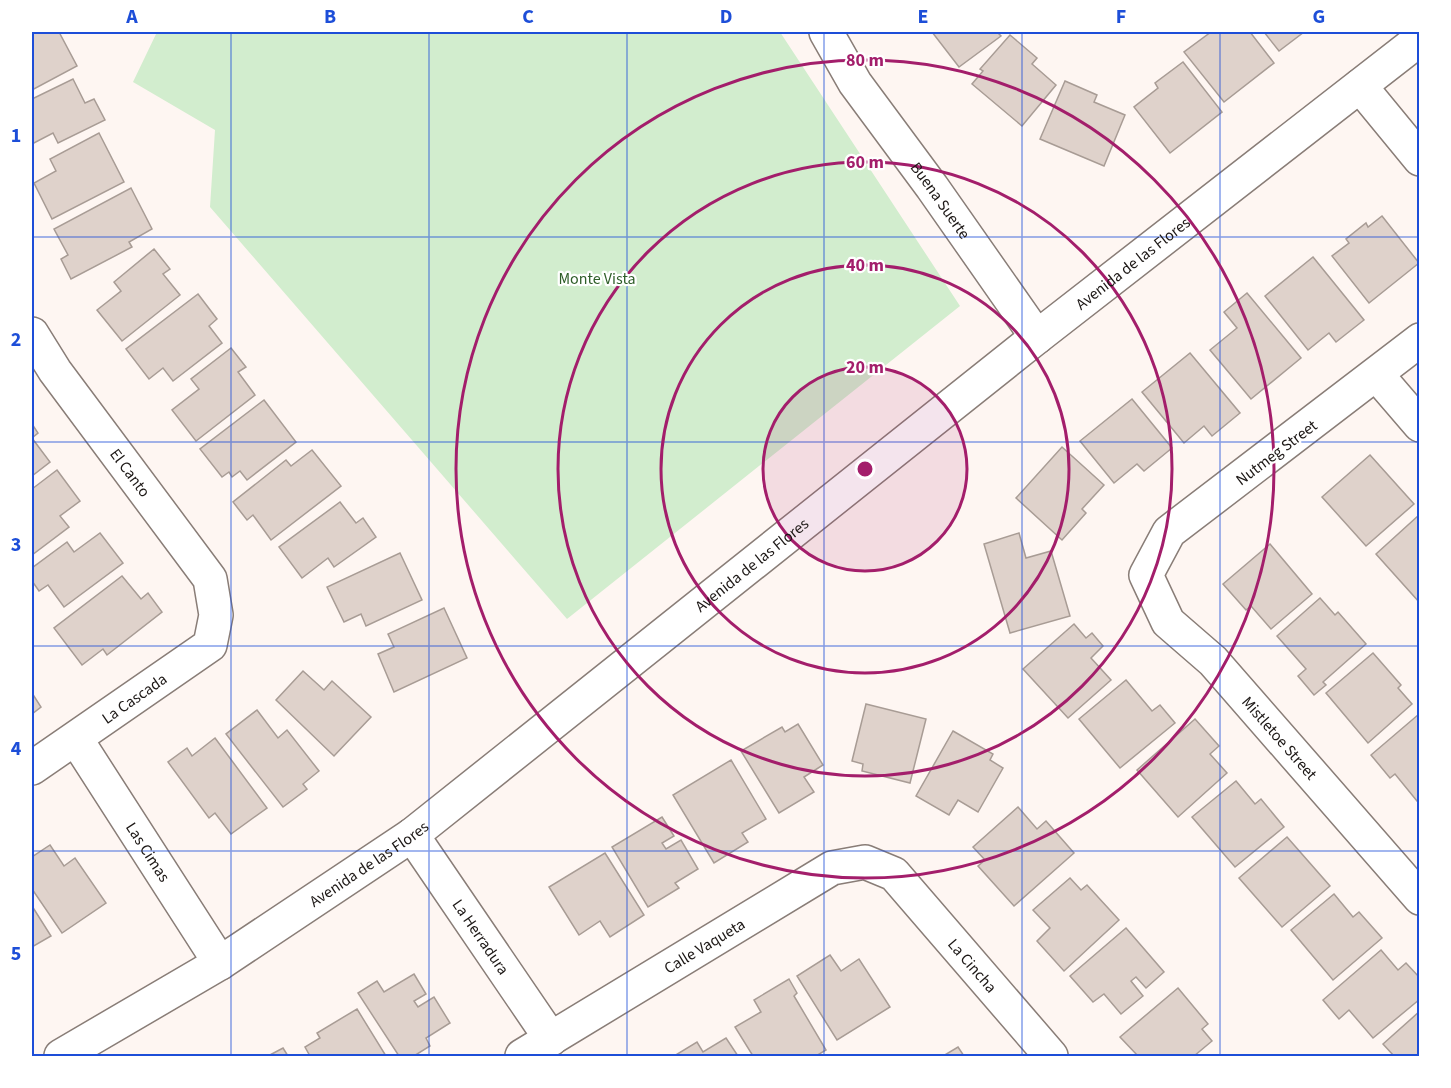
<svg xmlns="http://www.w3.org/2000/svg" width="1451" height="1088" font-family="'Source Sans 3',sans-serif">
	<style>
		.green { fill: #d2edce }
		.building { fill: #dfd2cb; stroke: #a89c95; stroke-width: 1.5 }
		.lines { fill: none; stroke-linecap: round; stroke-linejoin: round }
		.minor-casing { stroke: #897d77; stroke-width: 36 }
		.major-casing { stroke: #897d77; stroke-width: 36 }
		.minor { stroke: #fff; stroke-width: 33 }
		.major { stroke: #fff; stroke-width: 33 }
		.grid { fill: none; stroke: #1d4ed8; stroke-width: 1.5; stroke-opacity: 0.55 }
		.ring { fill: none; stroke: #a31e6b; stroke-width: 3 }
		.labels { text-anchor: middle; stroke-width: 4.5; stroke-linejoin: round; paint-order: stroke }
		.street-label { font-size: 16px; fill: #1c1715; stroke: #fff }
		.park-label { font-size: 16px; fill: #2f5e29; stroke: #fff }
		.centre { fill: #a31e6b; stroke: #fff; stroke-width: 3 }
		.ring-label { font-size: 18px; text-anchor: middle; font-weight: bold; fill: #a31e6b; stroke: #fff; stroke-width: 4.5; stroke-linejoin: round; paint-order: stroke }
		.neatline { fill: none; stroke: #1d4ed8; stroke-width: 2 }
		.grid-label { font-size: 20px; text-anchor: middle; font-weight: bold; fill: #1d4ed8 }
	</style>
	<rect width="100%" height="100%" fill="#fef6f2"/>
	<polygon class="green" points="157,32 780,32 960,306 567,619 210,207 215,130 133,82"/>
	<g class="building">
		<polygon points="32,32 59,32 77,66 32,90"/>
		<polygon points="932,32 997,32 1001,36 959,67"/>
		<polygon points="1211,32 1250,32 1274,63 1224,102 1184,52"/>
		<polygon points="1264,32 1304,32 1279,51"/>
		<polygon points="1010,35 1037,58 1032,64 1056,85 1022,126 972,84 983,71 980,69"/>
		<polygon points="1183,62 1222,112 1170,153 1134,107 1158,88 1155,83"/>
		<polygon points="73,79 85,103 94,99 105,120 58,143 53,133 32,144 32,99"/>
		<polygon points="1065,81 1097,95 1094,102 1125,115 1104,166 1040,139"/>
		<polygon points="99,133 124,182 52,219 34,183 56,171 50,159"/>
		<polygon points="131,188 152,229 129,242 132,247 71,279 61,259 68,255 54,229"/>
		<polygon points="1382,216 1419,263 1369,303 1332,256 1349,243 1346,239 1366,223 1368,227"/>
		<polygon points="154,249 170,269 163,274 180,295 122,341 97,310 121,291 114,282"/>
		<polygon points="1313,257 1364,320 1336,342 1329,333 1308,350 1265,296"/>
		<polygon points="1247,293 1301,358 1251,399 1210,350 1237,328 1224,312"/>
		<polygon points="198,294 217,319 209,326 222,343 173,381 163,368 149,379 126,349"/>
		<polygon points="231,348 246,367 238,372 255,395 196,441 172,410 199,389 191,379"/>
		<polygon points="1190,353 1240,413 1212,436 1204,426 1184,443 1142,392"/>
		<polygon points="1132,399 1172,448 1144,471 1137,464 1114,483 1080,441"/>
		<polygon points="264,400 296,442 247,480 240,471 232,477 229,472 222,477 200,449"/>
		<polygon points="32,424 38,433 32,438 50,462 32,476"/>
		<polygon points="1062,447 1104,485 1082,509 1086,513 1062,540 1016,498"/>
		<polygon points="312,450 341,486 271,540 253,515 247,520 233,502 286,460 291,466"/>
		<polygon points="1370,455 1414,504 1366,546 1322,497"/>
		<polygon points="57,470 80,501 60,516 69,527 32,555 32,489"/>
		<polygon points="340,502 356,523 363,518 376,537 334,567 328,558 302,578 279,547"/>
		<polygon points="1419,515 1420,516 1420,603 1376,554"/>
		<polygon points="100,533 123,563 64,607 48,585 39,591 32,581 32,568 67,542 74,552"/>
		<polygon points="1019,533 1026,558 1051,551 1070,616 1010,633 984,544"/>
		<polygon points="1270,544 1312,594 1271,629 1251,606 1246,610 1223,584"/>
		<polygon points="400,553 422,600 366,626 361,614 344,622 327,587"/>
		<polygon points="122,576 141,599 148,593 162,612 107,655 103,649 82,665 54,628"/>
		<polygon points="1320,598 1335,615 1338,612 1366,644 1323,682 1326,685 1314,695 1298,676 1306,669 1277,636"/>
		<polygon points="444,608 467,658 394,692 378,654 394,647 388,634"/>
		<polygon points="1074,624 1086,638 1092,633 1103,646 1091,658 1111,680 1068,718 1023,669"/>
		<polygon points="1373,653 1401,685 1398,688 1412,704 1368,743 1326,693"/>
		<polygon points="303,671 324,690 332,681 371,717 334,756 276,700"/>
		<polygon points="1126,680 1152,711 1160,705 1175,723 1120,768 1079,719"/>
		<polygon points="32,693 41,707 32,714"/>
		<polygon points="866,704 926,719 910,783 862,771 863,764 852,761"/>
		<polygon points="257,710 278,738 287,730 319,771 303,784 307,789 283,807 226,734"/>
		<polygon points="1419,714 1420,799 1417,801 1395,774 1390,778 1371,755"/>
		<polygon points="1195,719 1219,746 1210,754 1227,773 1178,817 1137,770"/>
		<polygon points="798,724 823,765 804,777 814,792 779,813 741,751 782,727 785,732"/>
		<polygon points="953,731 993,754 990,760 1003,768 978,812 958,800 949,815 916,796"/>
		<polygon points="215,738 267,808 231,834 215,813 209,818 168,762 187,748 192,756"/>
		<polygon points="731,760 766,819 742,833 748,842 714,863 673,795"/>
		<polygon points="1236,781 1255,804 1261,799 1284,827 1235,867 1192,817"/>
		<polygon points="1018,807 1037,829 1046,821 1074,853 1014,906 978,866 985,860 973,847"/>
		<polygon points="662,817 674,836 662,843 666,849 681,840 698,869 675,883 679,888 648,907 612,847"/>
		<polygon points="1287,837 1330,886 1282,927 1239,878"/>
		<polygon points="50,845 64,866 75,858 106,903 62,933 32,889 32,857"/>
		<polygon points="605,853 644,915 610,937 600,921 579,935 549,887"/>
		<polygon points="1070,878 1081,890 1087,885 1119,920 1064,971 1037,941 1050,928 1033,910"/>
		<polygon points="1334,894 1353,917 1359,912 1382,938 1333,980 1291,930"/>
		<polygon points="32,906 51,936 32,947"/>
		<polygon points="1126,928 1164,972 1146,988 1136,977 1131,981 1143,996 1121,1014 1104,994 1093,1002 1070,976"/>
		<polygon points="1381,950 1398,970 1406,963 1420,978 1420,999 1373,1038 1349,1010 1339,1019 1323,1000"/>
		<polygon points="830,955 841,971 859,959 890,1007 837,1040 797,976"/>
		<polygon points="414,974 426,994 414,1001 418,1007 434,997 450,1023 426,1038 430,1046 414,1056 399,1056 358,993 377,981 384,992"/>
		<polygon points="789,979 797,993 794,996 826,1050 816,1056 753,1056 735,1027 761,1012 754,1000"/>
		<polygon points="1178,988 1208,1024 1202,1029 1212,1041 1194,1056 1138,1056 1120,1037"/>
		<polygon points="357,1009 386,1056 310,1056 305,1047 320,1038 317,1033"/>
		<polygon points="1420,1011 1420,1056 1394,1056 1383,1044"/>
		<polygon points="726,1038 738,1056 674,1056 697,1042 703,1052"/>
		<polygon points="958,1047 964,1056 943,1056"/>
		<polygon points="283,1048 288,1056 268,1056"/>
	</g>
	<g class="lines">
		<defs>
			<g id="minor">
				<path id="s1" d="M826 32 855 83 932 187 1037 337"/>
				<polyline points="1360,86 1420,159"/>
				<path id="s2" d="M32 334 55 371 210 579 216 615 210 645 32 768"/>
				<path id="s3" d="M1420 340 1169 532 1146 575 1168 622 1213 661 1420 898"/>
				<polyline points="1377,375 1420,425"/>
				<path id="s4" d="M76 739 220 963"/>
				<path id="s5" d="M412 835 551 1039"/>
				<path id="s6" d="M522 1056 832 868 865 862 894 874 1051 1056"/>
			</g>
			<g id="major">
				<path id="s7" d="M61 1056 220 963 412 835 1037 337 1420 39"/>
			</g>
		</defs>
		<use href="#minor" class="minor-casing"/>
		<use href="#major" class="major-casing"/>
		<use href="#minor" class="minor"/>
		<use href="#major" class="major"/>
	</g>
	<path class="grid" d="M231 32V1056M429 32V1056M627 32V1056M824 32V1056M1022 32V1056M1220 32V1056M32 237H1420M32 442H1420M32 646H1420M32 851H1420"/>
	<circle cx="865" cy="469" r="102" fill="#a31e6b" fill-opacity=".12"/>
	<g class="ring">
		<circle cx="865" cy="469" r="102"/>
		<circle cx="865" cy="469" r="204"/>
		<circle cx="865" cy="469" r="307"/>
		<circle cx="865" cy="469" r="409"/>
	</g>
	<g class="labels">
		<g class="street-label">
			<text dy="6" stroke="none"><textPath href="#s1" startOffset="204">Buena Suerte</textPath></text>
			<text dy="6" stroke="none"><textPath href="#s7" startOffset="1335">Avenida de las Flores</textPath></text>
			<text transform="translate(1276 452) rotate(-37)" y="6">Nutmeg Street</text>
			<text dy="6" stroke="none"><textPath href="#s2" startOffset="170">El Canto</textPath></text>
			<text dy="6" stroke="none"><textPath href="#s7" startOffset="849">Avenida de las Flores</textPath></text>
			<text transform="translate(134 698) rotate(-35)" y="6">La Cascada</text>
			<text dy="6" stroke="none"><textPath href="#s3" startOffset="578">Mistletoe Street</textPath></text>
			<text dy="6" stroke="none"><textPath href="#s4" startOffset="134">Las Cimas</textPath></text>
			<text dy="6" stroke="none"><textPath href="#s7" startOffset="363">Avenida de las Flores</textPath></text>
			<text dy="6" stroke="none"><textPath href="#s5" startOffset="123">La Herradura</textPath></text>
			<text dy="6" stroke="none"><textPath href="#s6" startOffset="213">Calle Vaqueta</textPath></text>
			<text dy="6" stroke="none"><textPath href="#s6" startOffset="548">La Cincha</textPath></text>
		</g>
		<g class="park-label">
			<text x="597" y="284">Monte Vista</text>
		</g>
	</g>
	<circle cx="865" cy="469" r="9" class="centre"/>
	<g class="ring-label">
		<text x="865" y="66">80 m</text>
		<text x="865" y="168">60 m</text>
		<text x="865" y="271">40 m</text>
		<text x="865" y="373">20 m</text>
	</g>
	<rect width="1451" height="1088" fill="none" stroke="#ffffff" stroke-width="66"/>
	<rect x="33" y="33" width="1385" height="1022" class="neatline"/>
	<g class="grid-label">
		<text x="132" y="23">A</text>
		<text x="330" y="23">B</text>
		<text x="528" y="23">C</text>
		<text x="726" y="23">D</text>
		<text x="923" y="23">E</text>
		<text x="1121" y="23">F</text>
		<text x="1319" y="23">G</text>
		<text x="16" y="142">1</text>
		<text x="16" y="346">2</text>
		<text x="16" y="551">3</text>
		<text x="16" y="755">4</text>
		<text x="16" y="960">5</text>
	</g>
</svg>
